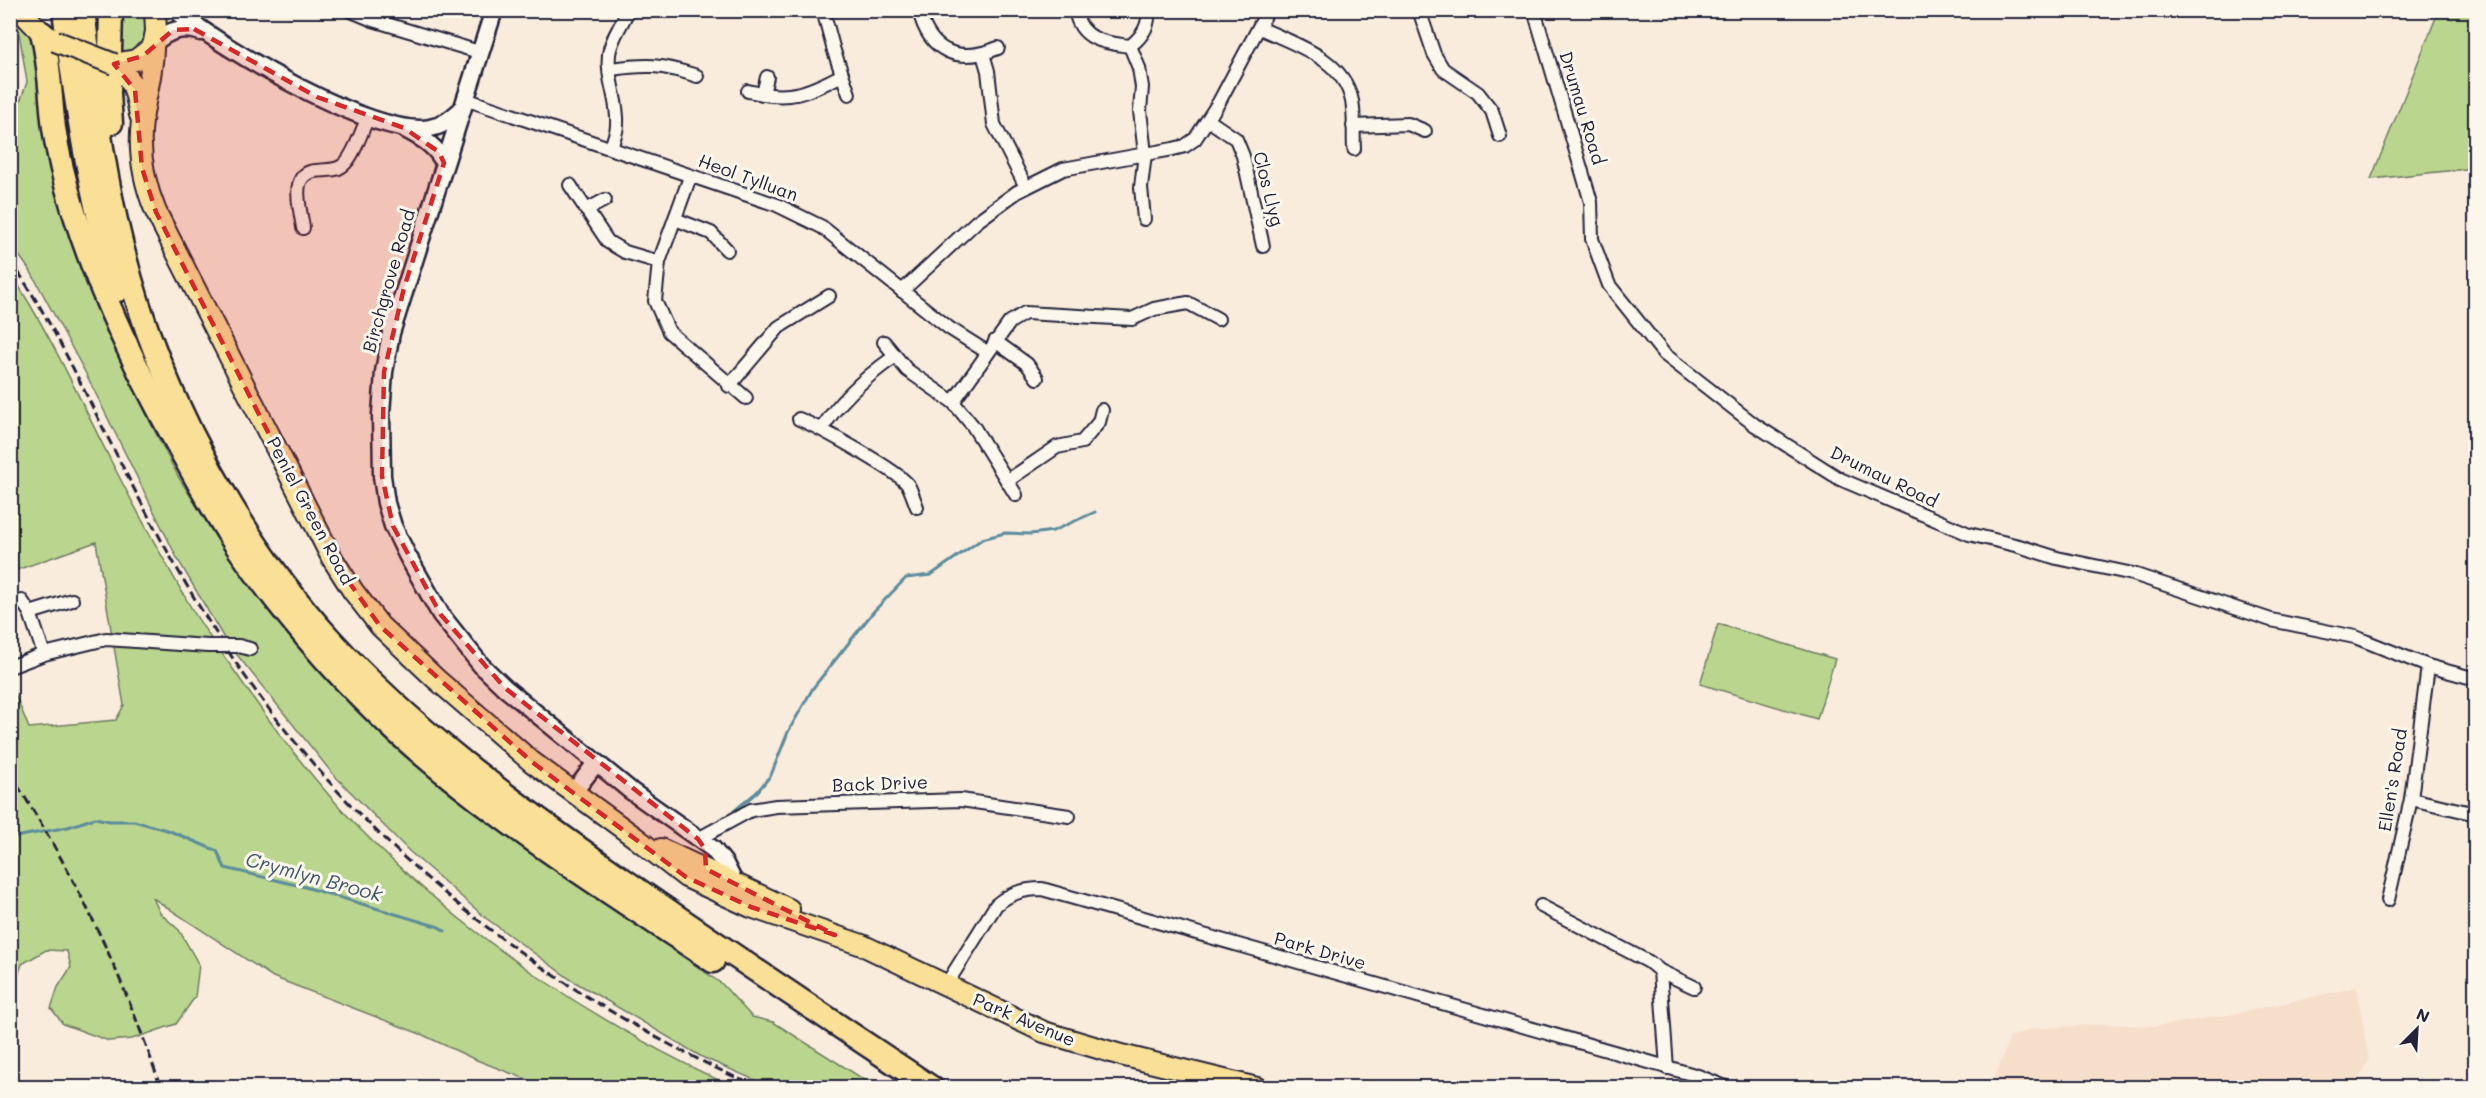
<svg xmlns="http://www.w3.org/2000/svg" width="2486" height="1098" font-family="Mali,sans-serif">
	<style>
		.built { fill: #f6dfca }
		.green { fill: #bad58d; stroke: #6e7c64; stroke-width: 1.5 }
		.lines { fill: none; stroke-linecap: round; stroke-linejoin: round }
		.stream { stroke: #5c8c9d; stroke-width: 3 }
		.minor-casing { stroke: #22223b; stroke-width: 16 }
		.secondary-casing { stroke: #22223b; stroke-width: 21 }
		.primary-casing { stroke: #22223b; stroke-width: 24 }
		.motorway-casing { stroke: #22223b; stroke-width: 27 }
		.minor { stroke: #fbf7ec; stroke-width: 12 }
		.secondary { stroke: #fbf7ec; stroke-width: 16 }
		.primary { stroke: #fadf96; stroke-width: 20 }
		.motorway { stroke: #fadf96; stroke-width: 22 }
		.rail { stroke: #22223b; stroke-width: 3; stroke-dasharray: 9 4.5; stroke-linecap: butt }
		.primary-bridge-casing { stroke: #22223b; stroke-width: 24; stroke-linecap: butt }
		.primary-bridge { stroke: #fadf96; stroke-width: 20 }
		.marked { fill: #d62828; fill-opacity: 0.2; stroke: #d62828; stroke-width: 4.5; stroke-dasharray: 12 8; stroke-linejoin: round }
		.labels { text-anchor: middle; stroke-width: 6; stroke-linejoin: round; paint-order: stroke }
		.street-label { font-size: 18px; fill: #22223b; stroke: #fbf7ec }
		.water-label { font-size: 20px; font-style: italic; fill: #3f576c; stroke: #fbf7ec }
	</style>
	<rect width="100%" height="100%" fill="#f9ecdd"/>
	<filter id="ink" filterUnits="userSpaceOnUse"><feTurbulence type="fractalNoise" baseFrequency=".0167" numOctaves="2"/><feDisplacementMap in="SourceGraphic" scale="12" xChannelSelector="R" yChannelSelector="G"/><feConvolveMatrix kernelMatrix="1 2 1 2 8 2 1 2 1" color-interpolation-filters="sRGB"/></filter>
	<g filter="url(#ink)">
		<polygon class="built" points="2357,987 2369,1061 2356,1082 2356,1087 1991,1087 2010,1037 2031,1029 2104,1024 2157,1026 2233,1014"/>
		<g class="green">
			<polygon points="2439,10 2475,11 2475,168 2371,179"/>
			<path d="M117 11H147C148 24 148 41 137 50L117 54Z"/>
			<polygon points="17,20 38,38 106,315 150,422 179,478 218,540 267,609 327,680 385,738 450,794 722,984 752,1017 773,1022 876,1087 771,1087 702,1057 570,979 487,919 409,851 332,773 234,651 253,654 255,643 225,640 177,558 85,372 31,272 11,244 10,111 15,116 27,82"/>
			<path d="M11 274C50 333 79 398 111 461 136 510 162 557 189 604 202 627 218 648 233 669 271 725 314 782 362 831 468 938 597 1024 733 1087L544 1086 474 1059 423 1035 273 977 153 898 160 913 179 930 199 965 195 997 176 1024 132 1039 109 1041 63 1024 51 1008 58 987 71 967 67 951 46 950 22 964 11 996V684L29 728 116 720 124 705 96 542 11 572Z"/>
			<polygon points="1718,624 1835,659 1817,719 1700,684"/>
		</g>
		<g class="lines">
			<g class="stream">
				<polyline points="734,811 757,792 771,775 788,732 813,688 874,611 906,578 931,575 982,539 1005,533 1031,534 1053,531 1095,512"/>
				<polyline points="10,838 68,827 95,818 110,821 134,821 170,831 217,851 225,868 305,887 439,927 445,931"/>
			</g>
			<defs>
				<g id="minor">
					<polyline points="349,10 373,20 479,52"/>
					<polyline points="823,10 834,51 849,94"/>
					<path d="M919 10C929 53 959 64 998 48"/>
					<path d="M1075 10C1080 40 1104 43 1130 46 1142 37 1150 26 1148 10"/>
					<polyline points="1419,10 1434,54 1443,69 1478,93 1492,111 1500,136"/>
					<polyline points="1534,10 1591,202 1592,239 1609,285 1664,354 1755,425 1840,479 1969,534 2019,546 2057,558 2133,574 2271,620 2355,637 2428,666 2476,679"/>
					<path d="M1260 28C1296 45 1343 58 1352 101 1355 116 1353 133 1354 149"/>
					<polyline points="1130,46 1139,68 1142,87 1140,111 1145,154 1141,187 1144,219"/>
					<polyline points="983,54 988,71 994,124 1026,187"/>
					<path d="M610 69C647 64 661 64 697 76"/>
					<path d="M748 91C789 101 806 94 842 75"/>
					<polyline points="763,94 767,77"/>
					<polyline points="465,99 777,205 822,227 949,328 987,352"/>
					<polyline points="1208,120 1236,139 1243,156 1263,246"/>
					<polyline points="1353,126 1408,124 1425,131"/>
					<path d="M611 148C613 140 617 132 617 125 619 101 606 79 609 54 611 38 622 25 628 10"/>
					<polyline points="690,177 659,262 655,301 669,332 746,398"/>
					<polyline points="570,185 608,242 625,252 659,262"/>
					<polyline points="586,210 605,200"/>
					<polyline points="675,219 711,233 727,250"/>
					<path d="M303 228C301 210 288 174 315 171 324 169 334 172 342 166 353 159 362 130 368 117"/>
					<polyline points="902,291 976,222 1017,192 1063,169 1173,149 1185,146 1195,139 1219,102 1268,10"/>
					<polyline points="995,341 1027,364 1037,378"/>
					<polyline points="884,342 907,370 953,402 973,426 1016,495"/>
					<polyline points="729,386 779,327 829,296"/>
					<polyline points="953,402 1010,322 1025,313 1132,319 1154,309 1188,303 1218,319"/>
					<path d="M799 419C818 427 899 471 908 485 912 492 914 500 917 507"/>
					<path d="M822 429C839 400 867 376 894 357"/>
					<polyline points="1007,481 1057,447 1082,442 1099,422 1102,410"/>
					<polyline points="22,601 30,613 44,654"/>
					<polyline points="30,613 72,600"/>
					<polyline points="10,667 44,654 106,639 208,646 239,646 250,649"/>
					<polyline points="2411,799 2476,814"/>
					<polyline points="698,839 751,810 776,806 961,800 1069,816"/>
					<polyline points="2388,900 2411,799 2428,666"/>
					<polyline points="1541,906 1649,962 1660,971 1694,987"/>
					<polyline points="1660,971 1667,1068"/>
					<path d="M946 985 996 905C1010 893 1024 889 1042 889L1698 1076 1728 1088"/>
				</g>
				<g id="secondary">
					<path d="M176 10C219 47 375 139 430 128 443 126 452 118 461 110"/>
					<polyline points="494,10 391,333 384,372 381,414 382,476 386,503 393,526 407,555 441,615 481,665 505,688 631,791 713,849 725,864 734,882"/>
					<path d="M155 42C170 30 182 26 201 32"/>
					<path d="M405 129C421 138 436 145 444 163"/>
					<polyline points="573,793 596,763"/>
				</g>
				<g id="primary">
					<polyline points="20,10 42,33 54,40"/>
					<path d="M153 47C153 73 145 96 142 121 138 152 144 183 156 212L332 558 353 591 380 626 436 679 532 762 636 838 686 877 751 907 862 945 1044 1032 1121 1055 1257 1088"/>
					<polyline points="114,64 136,60 153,47 156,31 155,10"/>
					<path d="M114 64C134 79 135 90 140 115"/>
					<polyline points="661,849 789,909"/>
				</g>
				<g id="motorway">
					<path d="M64 10C76 107 90 197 118 290"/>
					<path d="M83 10C97 127 113 247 157 356 198 458 256 558 330 639 412 729 509 799 608 869 715 944 824 1016 932 1088"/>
					<path d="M42 33C50 63 50 97 54 128 58 155 65 183 73 209 97 286 131 359 169 429 191 469 212 510 238 548 284 615 338 678 398 733 494 820 606 890 713 961"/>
					<polyline points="111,123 109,94 111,10"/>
				</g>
			</defs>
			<use href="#minor" class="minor-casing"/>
			<use href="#secondary" class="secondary-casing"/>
			<use href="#primary" class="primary-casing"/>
			<use href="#motorway" class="motorway-casing"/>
			<use href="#minor" class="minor"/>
			<use href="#secondary" class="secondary"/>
			<use href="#primary" class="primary"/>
			<use href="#motorway" class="motorway"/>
			<g class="rail">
				<path d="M10 260C47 313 74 370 103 428 139 499 176 572 220 639"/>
				<path d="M228 651C356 846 547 994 759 1088"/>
				<path d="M10 774C75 873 123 975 161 1088"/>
			</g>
			<defs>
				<polyline id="primary-bridge" points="55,41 114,64"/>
			</defs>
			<use href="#primary-bridge" class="primary-bridge-casing"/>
			<use href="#primary-bridge" class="primary-bridge"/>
		</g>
	</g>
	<path class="marked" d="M194 29 317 97 404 128 439 152 444 163 404 288 384 372 382 476 393 526 441 615 505 688 698 839 705 849 706 869 835 935 751 907 686 877 532 762 380 626 332 558 156 212 142 168 135 90 114 64 143 56 173 30Z"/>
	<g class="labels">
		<g class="street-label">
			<text transform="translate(1582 108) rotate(73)" y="6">Drumau Road</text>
			<text transform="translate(748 178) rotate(20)" y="6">Heol Tylluan</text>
			<text transform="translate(1268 189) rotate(76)" y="6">Clos Llyg</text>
			<text transform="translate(389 281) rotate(-74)" y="6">Birchgrove Road</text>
			<text transform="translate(1884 477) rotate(26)" y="6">Drumau Road</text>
			<text transform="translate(310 511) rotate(62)" y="6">Peniel Green Road</text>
			<text transform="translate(2393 780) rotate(-81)" y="6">Ellen's Road</text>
			<text transform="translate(880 784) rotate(-2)" y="6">Back Drive</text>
			<text transform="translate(1320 951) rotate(16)" y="6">Park Drive</text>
			<text transform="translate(1024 1020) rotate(23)" y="6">Park Avenue</text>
		</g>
		<g class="water-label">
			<text transform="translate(314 877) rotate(15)" y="7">Crymlyn Brook</text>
		</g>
	</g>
	<rect width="2486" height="1098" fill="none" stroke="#fbf7ec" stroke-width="36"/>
	<rect x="18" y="18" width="2450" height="1062" fill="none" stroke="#22223b" stroke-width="2" filter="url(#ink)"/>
	<g transform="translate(2417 1029) rotate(24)" stroke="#fbf7ec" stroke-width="4.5" paint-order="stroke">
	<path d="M0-4.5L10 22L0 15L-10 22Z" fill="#22223b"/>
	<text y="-9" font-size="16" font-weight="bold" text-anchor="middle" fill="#22223b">N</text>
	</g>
</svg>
